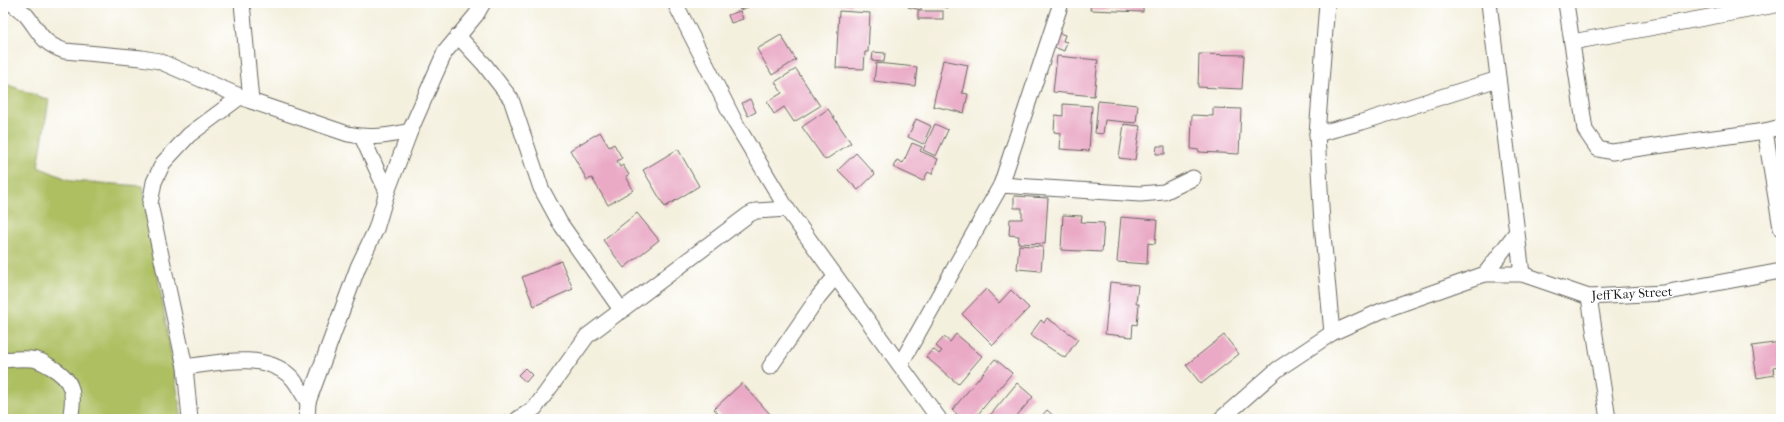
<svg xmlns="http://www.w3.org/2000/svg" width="1784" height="422" font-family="'IM FELL French Canon',serif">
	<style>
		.green { fill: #aebf62; stroke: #656e3f }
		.building { fill: #eaaac6 }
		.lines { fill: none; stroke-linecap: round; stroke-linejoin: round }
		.street-casing { stroke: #686660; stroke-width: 17 }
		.street { stroke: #fff; stroke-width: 15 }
		.labels { text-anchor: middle; stroke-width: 3; stroke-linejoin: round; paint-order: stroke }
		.street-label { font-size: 13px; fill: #1c1c1c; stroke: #fff }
	</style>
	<rect width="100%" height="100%" fill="#fff"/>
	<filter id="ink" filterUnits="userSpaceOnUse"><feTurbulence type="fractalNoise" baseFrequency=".025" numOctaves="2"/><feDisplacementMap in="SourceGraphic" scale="8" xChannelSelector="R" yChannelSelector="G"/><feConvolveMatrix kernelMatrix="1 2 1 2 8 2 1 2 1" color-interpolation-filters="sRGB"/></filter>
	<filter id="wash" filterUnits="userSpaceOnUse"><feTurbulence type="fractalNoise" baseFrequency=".012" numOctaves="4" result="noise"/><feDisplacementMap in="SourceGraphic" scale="16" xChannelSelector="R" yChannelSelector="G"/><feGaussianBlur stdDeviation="0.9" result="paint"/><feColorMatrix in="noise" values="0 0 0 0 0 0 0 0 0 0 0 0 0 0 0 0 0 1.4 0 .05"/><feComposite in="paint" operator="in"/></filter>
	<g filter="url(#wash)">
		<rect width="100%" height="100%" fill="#f4f0de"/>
		<polygon class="green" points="3,83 49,100 38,167 72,181 143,186 182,419 3,419"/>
		<g id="blocks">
			<g class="building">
				<polygon points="737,3 758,3 740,10"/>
				<polygon points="826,3 852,3 852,6"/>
				<polygon points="909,3 922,3 921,10 908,7"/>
				<polygon points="930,3 949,3 948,8"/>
				<polygon points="1091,3 1143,3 1143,12 1090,10"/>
				<polygon points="740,11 743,19 731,23 728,15"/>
				<polygon points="839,11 870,13 868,52 865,52 864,69 836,68"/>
				<rect x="918" y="11" width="25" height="8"/>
				<polygon points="1059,33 1065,35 1063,41 1067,42 1064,51 1054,47"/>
				<polygon points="781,35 796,60 772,75 757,49"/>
				<polygon points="873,52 885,53 884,62 872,61"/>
				<polygon points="1199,54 1244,55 1242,89 1198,87"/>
				<polygon points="1057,56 1098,60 1094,96 1053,92"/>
				<polygon points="943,60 968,65 962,93 968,94 964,113 933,106"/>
				<polygon points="876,63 917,67 915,86 874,81"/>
				<polygon points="796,69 820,106 794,122 784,107 774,114 767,102 782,93 775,82"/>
				<polygon points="750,99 756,112 748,116 742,103"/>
				<polygon points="1098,101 1138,105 1136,123 1105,120 1103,134 1095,133"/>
				<polygon points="1063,104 1092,106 1089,151 1060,149 1061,133 1054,132 1055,115 1063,116"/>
				<polygon points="1213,108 1241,109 1239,154 1199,152 1199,150 1191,149 1192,115 1213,116"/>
				<polygon points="828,109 851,143 825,160 802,127"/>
				<polygon points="916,119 931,126 923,144 908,137"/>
				<polygon points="935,124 948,130 936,156 923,150"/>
				<polygon points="1124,124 1140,126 1135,160 1119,158"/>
				<polygon points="600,132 609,147 614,144 622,158 617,161 620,167 623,165 629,175 626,176 633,190 608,205 592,178 587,180 570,150"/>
				<polygon points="912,143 922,147 920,151 938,159 932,174 928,172 923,181 893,167 897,160 903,163"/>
				<polygon points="1157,146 1165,146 1165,154 1156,154"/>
				<polygon points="678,149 699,186 665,207 643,170"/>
				<polygon points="856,153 875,174 858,190 838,170"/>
				<polygon points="1014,196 1048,198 1045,244 1018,243 1019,236 1009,235 1010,219 1022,219 1022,208 1014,208"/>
				<polygon points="637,213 659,240 624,268 603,240"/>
				<polygon points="1063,215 1082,216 1081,222 1104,223 1102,252 1061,250"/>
				<polygon points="1121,217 1157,220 1155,244 1148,243 1147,264 1117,262"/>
				<polygon points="1019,245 1043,247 1041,271 1017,269"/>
				<polygon points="561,261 573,289 534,306 522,277"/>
				<polygon points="1110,282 1138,285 1136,304 1139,304 1137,325 1133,324 1132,337 1105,334"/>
				<polygon points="986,289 999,303 1011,290 1029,308 993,345 962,314"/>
				<polygon points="1047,318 1078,339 1065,358 1030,335 1041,320 1044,323"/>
				<polygon points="956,334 982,356 958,384 926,357 933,349 939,354 942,351 936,346 944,337 950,342"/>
				<polygon points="1224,335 1239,354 1201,384 1186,365"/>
				<polygon points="1781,342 1781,366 1773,367 1774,375 1757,378 1752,346"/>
				<polygon points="995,359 1012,373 974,419 963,419 952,410"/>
				<polygon points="525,368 532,375 526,382 518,375"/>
				<polygon points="742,383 770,414 764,419 723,419 714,409"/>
				<polygon points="1017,383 1033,397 1014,419 987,419"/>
				<polygon points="1047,410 1057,419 1039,419"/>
			</g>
		</g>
	</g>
	<g filter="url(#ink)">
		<use href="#blocks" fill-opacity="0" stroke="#686660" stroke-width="1"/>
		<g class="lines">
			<defs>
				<g id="street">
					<path d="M11 3C16 7 22 11 26 15 40 32 42 44 65 51L142 58 159 61 251 101 348 134C370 139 388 136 410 131"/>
					<polyline points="242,3 251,101"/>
					<polyline points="675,3 736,124 787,209 939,419"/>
					<polyline points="1327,3 1317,134 1362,122 1498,79"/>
					<polyline points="1489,3 1522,274"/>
					<polyline points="1566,3 1585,130 1598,149 1612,152 1765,131"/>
					<polyline points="458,36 484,64 511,99 541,188 560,223 622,311"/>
					<polyline points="1572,42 1781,4"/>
					<polyline points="1781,127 1765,131 1781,228"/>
					<polyline points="1317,134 1322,224 1332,333"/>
					<polyline points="362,137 387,192"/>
					<polyline points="1001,185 1140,194 1164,192 1193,178"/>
					<polyline points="1485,274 1522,274 1589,297 1663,293 1781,271"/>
					<polyline points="1589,297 1608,419"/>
					<path d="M3 360C12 359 22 358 31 359 38 359 44 363 51 367 74 380 75 395 70 419"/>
					<polyline points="900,365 1001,185 1061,3"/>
					<path d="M185 367C218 363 262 351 290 376 297 382 302 394 308 402"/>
					<polyline points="770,367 819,296 835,277"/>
					<polyline points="190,419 185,367 150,204 154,182 163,163 189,135 240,97"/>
					<polyline points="307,419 308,402 358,267 376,229 387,192 410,131 445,52 476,15 483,3"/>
					<polyline points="518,419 535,408 587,336 748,215 756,211 787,209"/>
					<polyline points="1221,419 1278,369 1332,333 1381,311 1485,274 1516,233"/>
				</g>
			</defs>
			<use href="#street" class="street-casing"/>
			<use href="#street" class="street"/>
		</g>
	</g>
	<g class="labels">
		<g class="street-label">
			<text transform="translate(1632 293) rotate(-3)" y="5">Jeff Kay Street</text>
		</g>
	</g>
	<rect width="1784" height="422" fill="none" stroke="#fff" stroke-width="16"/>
</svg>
